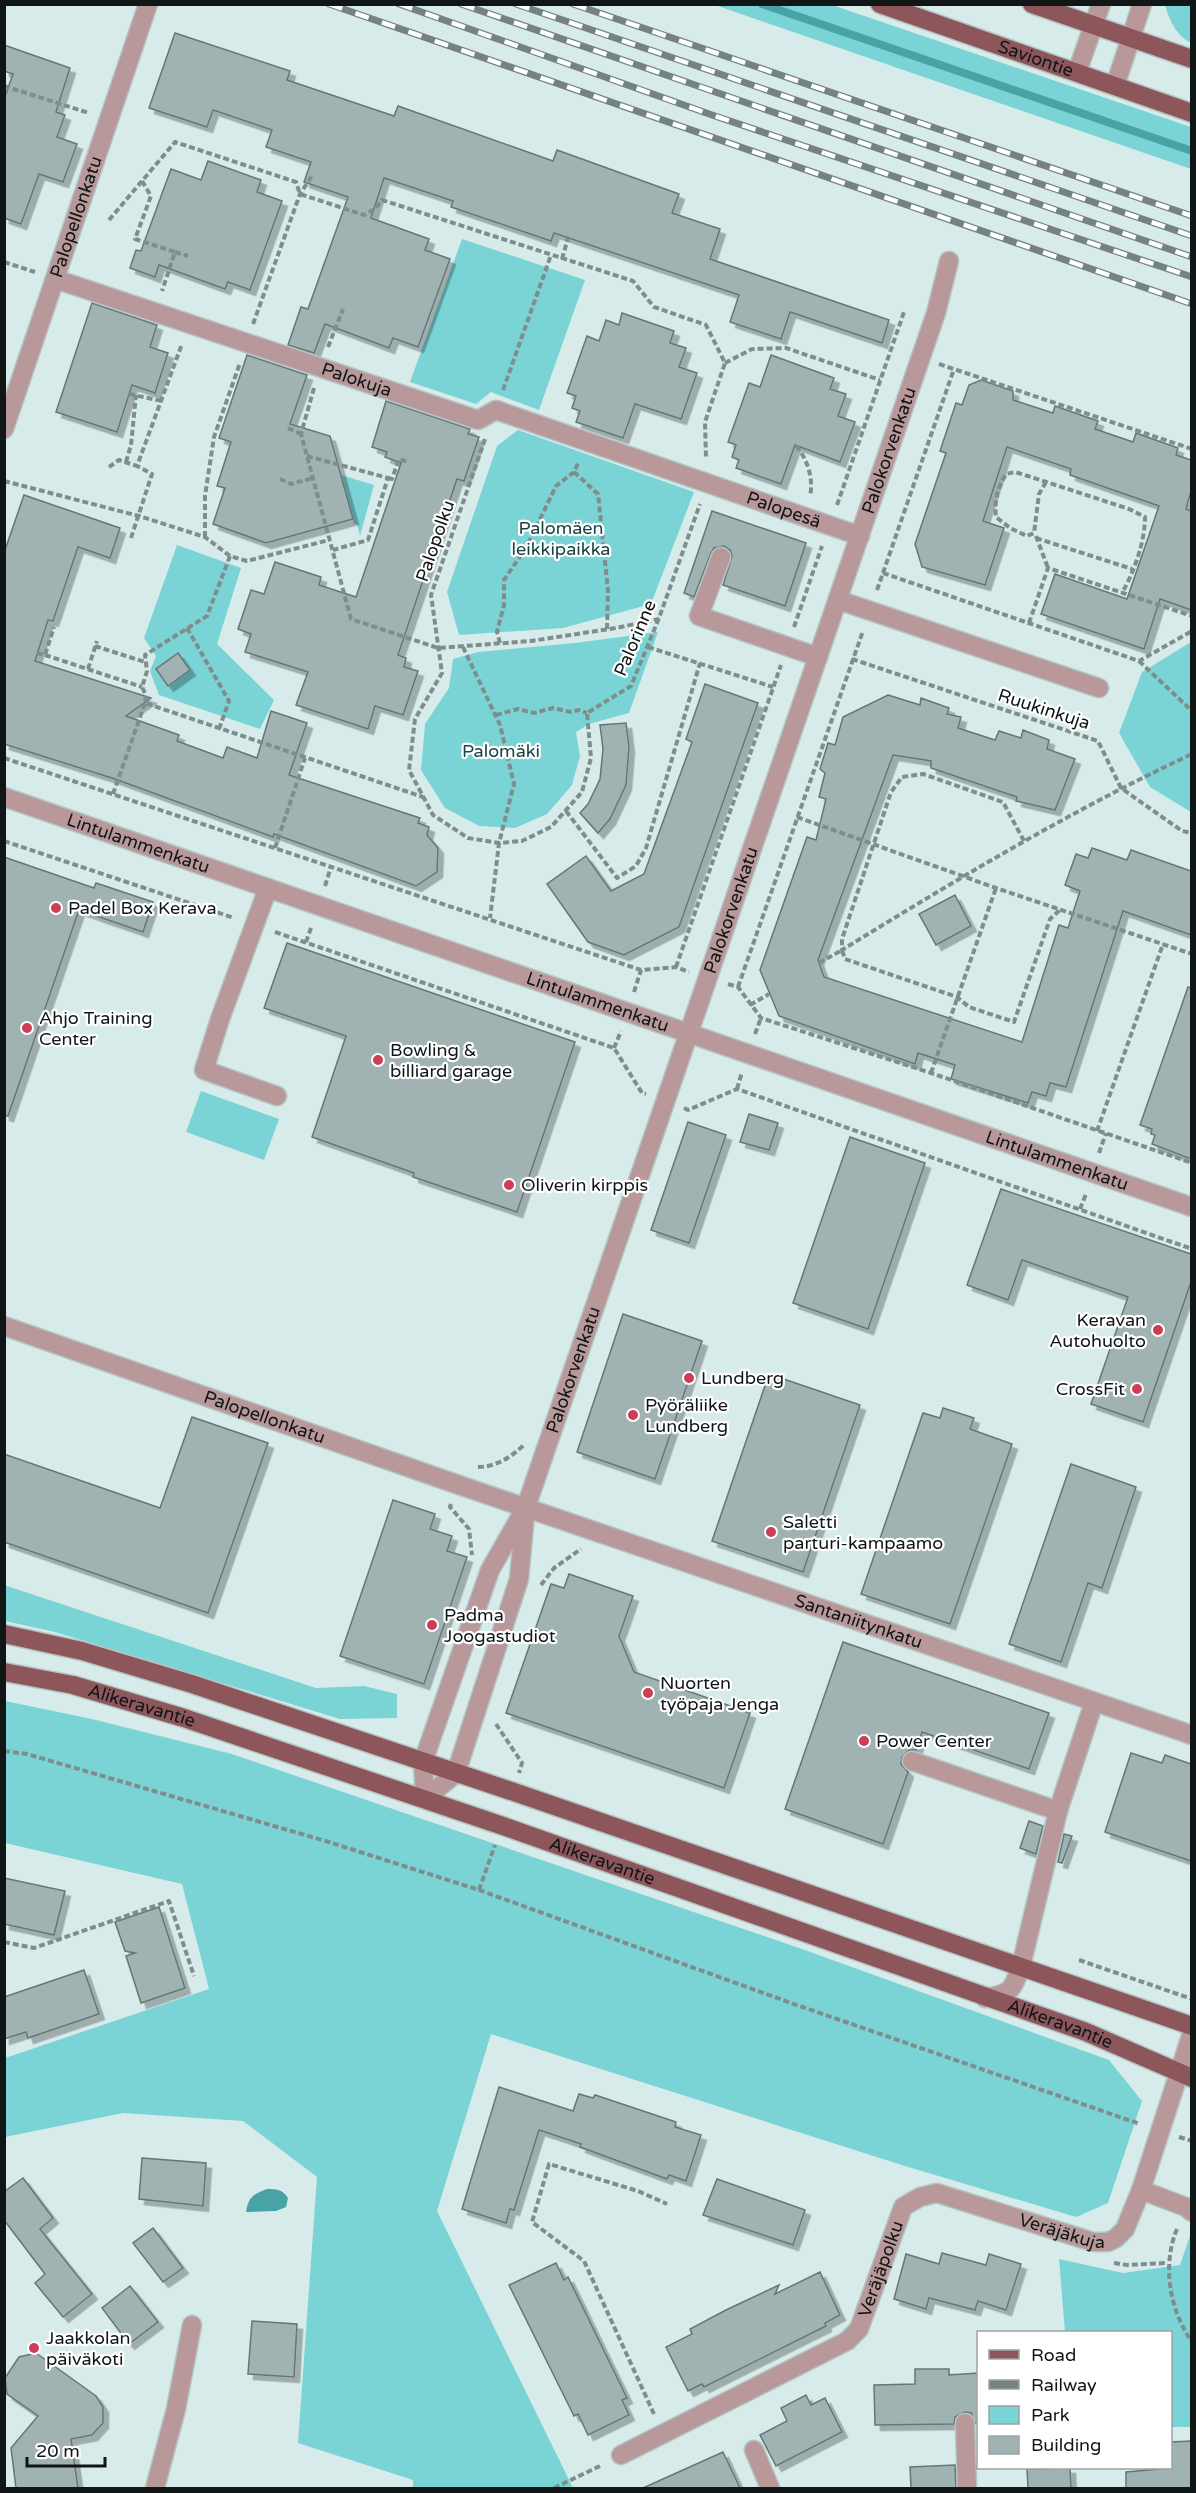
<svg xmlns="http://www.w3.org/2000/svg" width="1196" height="2493" font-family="'Varela Round',sans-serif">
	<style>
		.green { fill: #7ad4d6 }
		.water { fill: #47a3a5 }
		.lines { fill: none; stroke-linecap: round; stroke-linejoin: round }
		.stream { stroke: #47a3a5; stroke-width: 8 }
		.building { fill: #a0b2b2; stroke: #657676; stroke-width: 1.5; filter: url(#shadow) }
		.minor-casing { stroke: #b4c5c5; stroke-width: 21 }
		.major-casing { stroke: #b4c5c5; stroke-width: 21 }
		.path { stroke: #808d8d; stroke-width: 4; stroke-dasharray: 6 3; stroke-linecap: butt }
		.minor { stroke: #b89899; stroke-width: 18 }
		.major { stroke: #8d565a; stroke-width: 18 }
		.rail-casing { stroke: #758282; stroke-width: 7 }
		.rail { stroke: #fff; stroke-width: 4.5; stroke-dasharray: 14; stroke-linecap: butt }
		.poi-dot { fill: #cd3d56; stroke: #fff; stroke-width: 2 }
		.labels { text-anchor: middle; stroke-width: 4.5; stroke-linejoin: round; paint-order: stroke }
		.street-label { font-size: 18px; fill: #101616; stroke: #fff }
		.park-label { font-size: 18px; fill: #194445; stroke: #fff }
		.poi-label { font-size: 18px; fill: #101616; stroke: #fff; text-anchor: start }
	</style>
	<defs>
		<filter id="shadow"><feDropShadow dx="5.5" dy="5.5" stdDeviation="0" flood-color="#0004"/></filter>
	</defs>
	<rect width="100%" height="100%" fill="#d8ebeb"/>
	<g class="green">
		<polygon points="715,5 832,5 1191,127 1191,169"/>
		<path d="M1165 5H1191V43C1176 36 1169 19 1165 5Z"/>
		<polygon points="462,239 585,280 539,410 491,392 476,404 410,382"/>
		<polygon points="518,430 694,492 651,604 563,628 459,635 447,592 497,446"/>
		<polygon points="341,475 374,485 360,536 357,524 354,524"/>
		<polygon points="177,545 241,568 217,644 274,700 260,729 159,695 150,671 156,656 144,638"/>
		<polygon points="658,632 629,713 589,724 576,732 580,756 572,785 547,814 515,828 479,826 445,808 421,770 425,724 449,688 453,659 478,652 575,643"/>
		<polygon points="1191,642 1191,812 1150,787 1119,733 1142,672"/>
		<polygon points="201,1091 279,1119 264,1160 186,1132"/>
		<polygon points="4,1585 316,1688 364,1686 397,1694 397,1718 340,1719 55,1632 5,1621"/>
		<polygon points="5,1701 92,1719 232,1754 802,1949 1109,2060 1142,2101 1108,2203 1076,2217 905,2166 491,2034 437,2211 573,2488 413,2488 413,2480 298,2443 317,2177 243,2121 123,2113 5,2137 5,2058 209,1989 182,1884 5,1843"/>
		<polygon points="1191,2233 1191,2427 1171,2427 1170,2332 1065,2332 1059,2259 1123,2273 1180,2265"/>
	</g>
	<path class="water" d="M267 2189C277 2189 282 2189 288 2198L286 2207 276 2211 246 2212C248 2197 254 2194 267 2189Z"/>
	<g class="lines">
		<polyline class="stream" points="762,4 1192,151"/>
	</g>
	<g class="building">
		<polygon points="175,33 290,71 287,80 394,116 398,106 553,161 557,150 679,194 672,213 720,229 710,259 889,320 882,343 790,312 781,339 730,322 739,295 554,233 551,241 451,207 453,201 384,178 371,218 429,239 425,250 450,259 418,347 393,338 389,348 325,324 314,353 288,345 301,307 308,309 348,197 304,182 311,162 266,147 272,130 213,110 207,127 149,108"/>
		<polygon points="4,45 70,68 56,112 65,115 57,137 77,144 63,182 39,174 21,224 4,218 4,99 13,74 4,71"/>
		<polygon points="208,161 261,180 257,192 282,201 250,290 228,282 225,289 159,265 155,277 130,268 136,250 141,251 171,169 201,180"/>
		<polygon points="92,303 157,325 150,347 168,353 155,393 132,385 117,432 56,412"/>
		<polygon points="622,313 674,331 670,343 686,348 679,367 697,373 681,419 635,404 623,438 576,422 580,411 572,408 576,396 567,393 587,336 599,341 606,320 619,325"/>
		<polygon points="247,355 307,375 290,424 330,436 353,519 266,543 213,524 225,488 217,486 231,442 219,438"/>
		<polygon points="771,355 834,378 830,389 846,394 838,416 855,422 840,462 795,445 781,484 736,468 739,460 732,457 736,445 728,442 749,383 760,387"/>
		<polygon points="981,380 1013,391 1013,400 1053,413 1055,406 1098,421 1095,429 1133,442 1136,433 1178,448 1176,455 1191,460 1191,491 1186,509 1191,511 1191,610 1160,599 1144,649 1041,614 1055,574 1127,599 1159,506 1070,475 1071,469 1007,447 983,521 1004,528 985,585 922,567 915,544 946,453 940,451 956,403 962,405 969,385"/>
		<polygon points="386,401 470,429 468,434 479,437 464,481 457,479 398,655 406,658 404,667 418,671 403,715 375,706 368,729 296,705 308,672 245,652 251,634 238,629 251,590 264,594 275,562 321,577 319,585 356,597 401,463 385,457 387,452 372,447"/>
		<polygon points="24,495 120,528 110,558 78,547 53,621 48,620 35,661 151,698 126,716 179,735 177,741 223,758 227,747 257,758 271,711 307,723 289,775 420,818 418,823 429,827 427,835 438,848 437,872 416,886 274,834 273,837 115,779 4,744 4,553"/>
		<polygon points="712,511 806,543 785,606 723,585 732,556 730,550 724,546 714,548 711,553 694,597 684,593"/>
		<polygon points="178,653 190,670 168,686 156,669"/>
		<polygon points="705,684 758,703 679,927 624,955 588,942 547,884 586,856 611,891 644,874 692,742 686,739"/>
		<polygon points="888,695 920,705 921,698 949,708 947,714 961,717 958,728 995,740 999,731 1021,738 1023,730 1049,740 1047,749 1075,759 1055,810 1016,801 1017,797 931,768 931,761 893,755 818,960 824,977 1022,1042 1059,925 1068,928 1080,891 1065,885 1076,854 1088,858 1092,848 1127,860 1131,850 1191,871 1191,935 1123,911 1066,1087 1050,1083 1046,1096 1032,1092 1028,1103 951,1079 955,1065 918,1053 915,1064 779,1016 760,970 807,837 816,840 826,799 819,797 825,773 820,769 828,743 835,745 843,717"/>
		<polygon points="626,723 629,747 626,785 610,819 598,833 580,813 588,804 600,779 603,749 600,725"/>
		<polygon points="4,857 94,888 96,883 153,902 143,932 79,910 8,1116 4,1115"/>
		<polygon points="955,895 971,926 936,945 919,914"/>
		<polygon points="287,943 575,1042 517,1212 413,1177 414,1173 312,1137 346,1036 264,1008"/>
		<polygon points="1188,987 1191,988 1191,1159 1152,1144 1155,1135 1151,1134 1152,1129 1140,1125"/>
		<polygon points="749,1114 778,1123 769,1150 740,1142"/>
		<polygon points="688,1122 726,1135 689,1243 651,1230"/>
		<polygon points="850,1137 925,1163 868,1329 793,1303"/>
		<polygon points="1001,1189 1191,1254 1191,1282 1143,1422 1091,1404 1128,1297 1022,1260 1008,1300 967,1285"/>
		<polygon points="623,1314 702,1341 655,1479 577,1452"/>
		<polygon points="769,1374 860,1405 803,1572 712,1541"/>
		<polygon points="943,1408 974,1418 970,1429 1012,1444 950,1624 861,1594 923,1413 940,1418"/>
		<polygon points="192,1417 268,1443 208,1613 4,1542 4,1454 160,1508"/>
		<polygon points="1071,1464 1136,1487 1102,1588 1088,1583 1061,1662 1009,1644"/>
		<polygon points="393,1500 435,1514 430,1529 452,1536 447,1551 467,1557 424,1684 340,1656"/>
		<polygon points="569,1574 633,1596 619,1636 634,1672 750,1713 724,1788 506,1713 551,1584 564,1588"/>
		<polygon points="843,1642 1049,1713 1029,1769 922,1732 916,1750 909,1750 902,1757 901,1764 908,1772 883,1844 785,1809"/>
		<polygon points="1131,1753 1162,1763 1165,1755 1191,1764 1191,1861 1105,1832"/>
		<polygon points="1029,1821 1043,1826 1036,1854 1020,1848"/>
		<polygon points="1064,1834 1072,1836 1062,1863 1058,1862"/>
		<polygon points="4,1878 65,1891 54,1935 4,1924"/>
		<polygon points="159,1907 185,1988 141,2003 126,1956 135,1953 125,1951 115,1922"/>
		<polygon points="84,1970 99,2014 28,2038 26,2032 4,2039 4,1997"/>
		<polygon points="499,2087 573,2111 579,2094 593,2098 595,2095 676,2122 675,2127 701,2135 686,2181 669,2175 667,2179 580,2147 581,2144 539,2130 514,2210 510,2209 506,2223 462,2209"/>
		<polygon points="142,2158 206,2163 203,2206 139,2199"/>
		<polygon points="23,2178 53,2218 40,2229 92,2294 63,2317 35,2283 45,2274 4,2220 4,2192"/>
		<polygon points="717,2179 805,2210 793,2245 703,2215"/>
		<polygon points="153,2228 183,2268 163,2282 133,2243"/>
		<polygon points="942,2253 986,2265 989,2254 1021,2264 1006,2310 978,2301 975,2310 929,2298 926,2309 894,2299 906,2254 939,2264"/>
		<polygon points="556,2263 564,2280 568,2277 627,2398 622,2400 629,2415 588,2435 578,2414 574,2416 509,2285"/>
		<polygon points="820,2272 840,2315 825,2323 826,2326 704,2387 702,2384 688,2391 666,2347 692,2334 690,2329 726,2310 779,2285 775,2294"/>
		<polygon points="130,2286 158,2322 129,2344 102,2308"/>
		<polygon points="252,2321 297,2324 294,2377 248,2374"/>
		<polygon points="36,2353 96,2396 103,2407 103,2423 92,2435 71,2439 78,2488 16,2488 11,2448 38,2416 7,2394 5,2378 19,2357"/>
		<polygon points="915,2369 949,2369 949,2375 978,2373 978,2424 976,2424 971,2413 965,2412 955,2417 954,2424 875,2425 874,2385 915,2384"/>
		<polygon points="806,2395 811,2405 825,2398 842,2432 776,2466 760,2435 787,2421 781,2408"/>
		<polygon points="1191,2441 1191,2488 1126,2488 1126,2472 1170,2468 1170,2442"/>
		<polygon points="723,2452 740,2488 643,2488"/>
		<polygon points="955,2465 956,2488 911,2488 910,2467"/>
		<polygon points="1070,2468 1071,2488 1028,2488 1027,2469"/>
	</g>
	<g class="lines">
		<defs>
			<g id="minor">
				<polyline points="1077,72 1101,4"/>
				<polyline points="1115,86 1142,4"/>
				<path id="s1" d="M55 279 478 420 496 410 860 536"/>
				<path id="s2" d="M4 429 148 4"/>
				<polyline points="721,557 699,616 818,657"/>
				<polyline points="838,600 1099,688"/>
				<path id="s3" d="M4 797 1192 1207"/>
				<polyline points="268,888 220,1019 204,1070 277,1096"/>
				<path id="s4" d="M4 1326 459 1485 1192 1735"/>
				<polyline points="912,1761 1058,1811"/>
				<path id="s5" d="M425 1799 423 1762 490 1570 526 1507 936 313 949 261"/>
				<polyline points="425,1799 456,1773 519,1579 525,1515"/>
				<path d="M985 1998C1011 1994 1012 1991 1021 1966L1058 1811 1094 1702"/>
				<polyline points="1141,2190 1186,2207 1192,2212"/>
				<polyline points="965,2423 967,2488"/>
				<polyline points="754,2450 770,2488"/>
				<path id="s6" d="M621 2455 847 2341 859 2329 903 2207 920 2197 937 2193 1093 2242H1108L1116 2238 1125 2229 1141 2190 1192 2033"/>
				<polyline points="155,2488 176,2409 192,2325"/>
			</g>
			<g id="major">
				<path id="s7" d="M880 4 1192 113"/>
				<polyline points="1032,4 1192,59"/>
				<polyline points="4,1634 82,1651 192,1684 514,1792 1192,2026"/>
				<path id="s8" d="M4 1672 73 1685 184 1718 503 1826 1086 2032 1192 2078"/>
			</g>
		</defs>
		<use href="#minor" class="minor-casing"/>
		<use href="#major" class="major-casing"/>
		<g class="path">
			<polyline points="4,86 89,113"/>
			<polyline points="142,181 151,196 135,239 175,252 162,291"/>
			<polyline points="109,220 175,142 296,182 300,194 364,215 375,209 382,200 633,281 654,307 706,325 725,363 705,422 706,459"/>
			<polyline points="175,252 188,256"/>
			<polyline points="562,259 568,238"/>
			<polyline points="4,262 35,272"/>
			<polyline points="253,324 300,194 312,176"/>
			<polyline points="328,347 343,309"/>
			<polyline points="725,363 752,349 786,348 880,380"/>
			<polyline points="939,364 1192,449"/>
			<polyline points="314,388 301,434 351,619 438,648 531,641 616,628 659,619"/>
			<polyline points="503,390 551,255"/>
			<polyline points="129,394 162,401"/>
			<polyline points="288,428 301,434"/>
			<polyline points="485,439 431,595 442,673 415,719 409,770 433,815 468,838 499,843 522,841 551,827 582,792 591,758 587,713 631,686 659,618 700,504"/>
			<path d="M796 446C807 458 814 479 810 496"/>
			<polyline points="307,456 388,478 368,540 333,550"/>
			<polyline points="126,462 131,445 136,395"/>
			<polyline points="109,467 119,460 137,466 182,344"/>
			<polyline points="574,472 598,494 608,590 607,630"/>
			<polyline points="388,478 392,479 399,459 408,462"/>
			<polyline points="280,479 291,484 313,478"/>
			<polyline points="4,481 139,516 205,537 230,556 247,561 329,540"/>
			<path d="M1046 482 1039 494 1034 533 1027 536 1010 528 996 517C994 500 998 488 1006 474L1015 472 1028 476 1129 509 1145 517C1145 542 1134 572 1122 593"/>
			<polyline points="837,505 904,312"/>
			<polyline points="1036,536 1048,568"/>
			<polyline points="205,537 205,496 214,437 240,363"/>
			<polyline points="131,538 152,474 137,466"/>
			<polyline points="1036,538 1132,569"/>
			<polyline points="230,556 207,616 145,655 147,671 142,687 146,695 145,703 423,797"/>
			<polyline points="883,573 1139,661 1192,631"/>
			<polyline points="877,590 954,369"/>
			<polyline points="1029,623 1048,568 1192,616"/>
			<polyline points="794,627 822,546"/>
			<polyline points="187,628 229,701 219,729"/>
			<polyline points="500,643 497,632 504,605 504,580 526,548 556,486 574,472 579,461"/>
			<polyline points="95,646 145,662"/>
			<polyline points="463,647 500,725 514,784 499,843 490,918"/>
			<polyline points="648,647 773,687"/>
			<polyline points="37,653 45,655 54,627"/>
			<polyline points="45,655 142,687"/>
			<polyline points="852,659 1098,741 1121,788 1182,831 1192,833"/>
			<polyline points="1139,661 1192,711"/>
			<polyline points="88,669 97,641"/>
			<polyline points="496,715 518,709 534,713 553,708 571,712 579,710 587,713"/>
			<polyline points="4,758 641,970 676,967 689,972"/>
			<polyline points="113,794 145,703"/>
			<polyline points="566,811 617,878 636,866 646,848 700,663"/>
			<polyline points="797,817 996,888 1192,954"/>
			<polyline points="4,841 234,918"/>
			<path d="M1024 841 1003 802 923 774 902 777 891 792 842 939V950C956 880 1070 811 1192 754"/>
			<polyline points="275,848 305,758"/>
			<polyline points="325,886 331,867"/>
			<polyline points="275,932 614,1048 642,1093 646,1094"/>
			<polyline points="306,942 312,925"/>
			<polyline points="819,963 842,950 845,959 957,997 969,1007 1014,1022 1050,919 1060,910"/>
			<polyline points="676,967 781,665"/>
			<polyline points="728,984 738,987 761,1018 931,1073 1192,1163"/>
			<polyline points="738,987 863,631"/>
			<polyline points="634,992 641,970"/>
			<polyline points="750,1005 769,994"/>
			<polyline points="755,1034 761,1018"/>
			<polyline points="614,1048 621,1031"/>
			<polyline points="931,1073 996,888"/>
			<polyline points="737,1089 742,1072"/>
			<polyline points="684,1108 688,1110 737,1089 1192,1249"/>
			<polyline points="1097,1131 1163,944"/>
			<polyline points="1099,1153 1106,1133"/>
			<polyline points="1080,1209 1086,1194"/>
			<path d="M478 1467C496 1467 511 1457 524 1445"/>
			<polyline points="451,1504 450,1507 469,1529 472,1555"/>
			<polyline points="541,1585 554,1568 581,1549"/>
			<polyline points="496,1724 522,1763 519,1773"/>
			<polyline points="4,1751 27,1754 329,1842 479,1890 791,2003 1140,2124"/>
			<polyline points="479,1890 495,1845"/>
			<polyline points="4,1942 34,1948 169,1901 194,1976"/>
			<polyline points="1079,1960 1192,1999"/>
			<polyline points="1179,2137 1192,2141"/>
			<path d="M1177 2229C1162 2265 1169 2309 1192 2342"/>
			<polyline points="1114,2263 1127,2265 1167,2263"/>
			<polyline points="654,2414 584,2261 532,2222 549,2164 638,2191 667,2204"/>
			<polyline points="554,2488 602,2465"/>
		</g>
		<use href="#minor" class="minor"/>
		<use href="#major" class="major"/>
		<defs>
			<g id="rail">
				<polyline points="329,4 1192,304"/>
				<polyline points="399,4 712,115 1192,277"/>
				<polyline points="461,4 1192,257"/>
				<polyline points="516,4 1192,236"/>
				<polyline points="573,4 1192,216"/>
			</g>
		</defs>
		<use href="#rail" class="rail-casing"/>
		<use href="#rail" class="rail"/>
	</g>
	<g class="poi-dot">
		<circle cx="56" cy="908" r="6"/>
		<circle cx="27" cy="1028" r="6"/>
		<circle cx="378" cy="1060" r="6"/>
		<circle cx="509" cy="1185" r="6"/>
		<circle cx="1158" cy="1330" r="6"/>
		<circle cx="689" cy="1378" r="6"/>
		<circle cx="1137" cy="1389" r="6"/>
		<circle cx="633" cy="1415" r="6"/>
		<circle cx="771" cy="1532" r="6"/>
		<circle cx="432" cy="1625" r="6"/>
		<circle cx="648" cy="1693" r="6"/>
		<circle cx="864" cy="1741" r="6"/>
		<circle cx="34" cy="2348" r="6"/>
	</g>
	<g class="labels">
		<g class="street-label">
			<text dy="6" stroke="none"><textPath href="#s7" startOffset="165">Saviontie</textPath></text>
			<text dy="6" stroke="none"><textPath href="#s2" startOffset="224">Palopellonkatu</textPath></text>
			<text dy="6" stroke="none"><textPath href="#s1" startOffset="318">Palokuja</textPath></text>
			<text dy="6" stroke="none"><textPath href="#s5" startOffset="1430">Palokorvenkatu</textPath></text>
			<text dy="6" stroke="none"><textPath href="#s1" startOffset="771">Palopesä</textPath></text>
			<text transform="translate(435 541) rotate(-71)" y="6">Palopolku</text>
			<text transform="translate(635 638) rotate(-67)" y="6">Palorinne</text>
			<text transform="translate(1044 709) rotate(18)" y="6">Ruukinkuja</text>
			<text dy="6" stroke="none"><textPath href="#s3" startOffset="142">Lintulammenkatu</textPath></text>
			<text dy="6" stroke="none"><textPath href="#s5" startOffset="944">Palokorvenkatu</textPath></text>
			<text dy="6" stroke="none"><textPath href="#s3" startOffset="628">Lintulammenkatu</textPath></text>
			<text dy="6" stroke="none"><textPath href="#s3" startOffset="1114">Lintulammenkatu</textPath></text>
			<text dy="6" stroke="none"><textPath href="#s5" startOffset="458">Palokorvenkatu</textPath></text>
			<text dy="6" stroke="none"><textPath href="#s4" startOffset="276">Palopellonkatu</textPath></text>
			<text dy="6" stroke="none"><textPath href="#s4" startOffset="904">Santaniitynkatu</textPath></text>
			<text dy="6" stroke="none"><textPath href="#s8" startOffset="142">Alikeravantie</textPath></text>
			<text dy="6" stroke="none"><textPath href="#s8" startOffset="628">Alikeravantie</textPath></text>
			<text dy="6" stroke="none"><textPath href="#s8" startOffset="1114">Alikeravantie</textPath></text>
			<text dy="6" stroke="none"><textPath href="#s6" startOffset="568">Veräjäkuja</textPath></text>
			<text dy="6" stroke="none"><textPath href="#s6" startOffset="334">Veräjäpolku</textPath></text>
		</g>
		<g class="park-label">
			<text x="561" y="534">Palomäen<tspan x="561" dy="21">leikkipaikka</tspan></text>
			<text x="501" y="757">Palomäki</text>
		</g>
		<g class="poi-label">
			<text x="68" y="914">Padel Box Kerava</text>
			<text x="39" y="1024">Ahjo Training<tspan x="39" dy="21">Center</tspan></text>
			<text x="390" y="1056">Bowling &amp;<tspan x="390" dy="21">billiard garage</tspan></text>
			<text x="521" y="1191">Oliverin kirppis</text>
			<text x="1146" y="1326" text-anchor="end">Keravan<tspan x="1146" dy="21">Autohuolto</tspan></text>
			<text x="701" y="1384">Lundberg</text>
			<text x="1125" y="1395" text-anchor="end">CrossFit</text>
			<text x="645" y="1411">Pyöräliike<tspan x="645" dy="21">Lundberg</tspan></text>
			<text x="783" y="1528">Saletti<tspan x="783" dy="21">parturi-kampaamo</tspan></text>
			<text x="444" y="1621">Padma<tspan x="444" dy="21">Joogastudiot</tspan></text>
			<text x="660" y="1689">Nuorten<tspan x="660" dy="21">työpaja Jenga</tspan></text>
			<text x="876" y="1747">Power Center</text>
			<text x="46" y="2344">Jaakkolan<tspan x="46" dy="21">päiväkoti</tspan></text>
		</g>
	</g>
	<rect width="1196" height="2493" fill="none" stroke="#101616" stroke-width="12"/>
	<rect x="977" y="2331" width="195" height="138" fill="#ffffff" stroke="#9fa2a2" stroke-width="1.5"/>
	<rect x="989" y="2350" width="30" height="9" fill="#8d565a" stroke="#9fa2a2" stroke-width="1.5"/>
	<text x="1031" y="2361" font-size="18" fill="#101616">Road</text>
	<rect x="989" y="2380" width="30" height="9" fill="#758282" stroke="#9fa2a2" stroke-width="1.5"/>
	<text x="1031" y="2391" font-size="18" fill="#101616">Railway</text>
	<rect x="989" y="2406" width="30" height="18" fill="#7ad4d6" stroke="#9fa2a2" stroke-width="1.5"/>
	<text x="1031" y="2421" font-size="18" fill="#101616">Park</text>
	<rect x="989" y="2436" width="30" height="18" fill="#a0b2b2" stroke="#9fa2a2" stroke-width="1.5"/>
	<text x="1031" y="2451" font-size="18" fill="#101616">Building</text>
	<path d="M27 2457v9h78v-9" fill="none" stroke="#101616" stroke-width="3"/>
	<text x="36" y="2457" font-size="18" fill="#101616" stroke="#ffffff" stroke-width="4.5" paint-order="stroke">20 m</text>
</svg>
